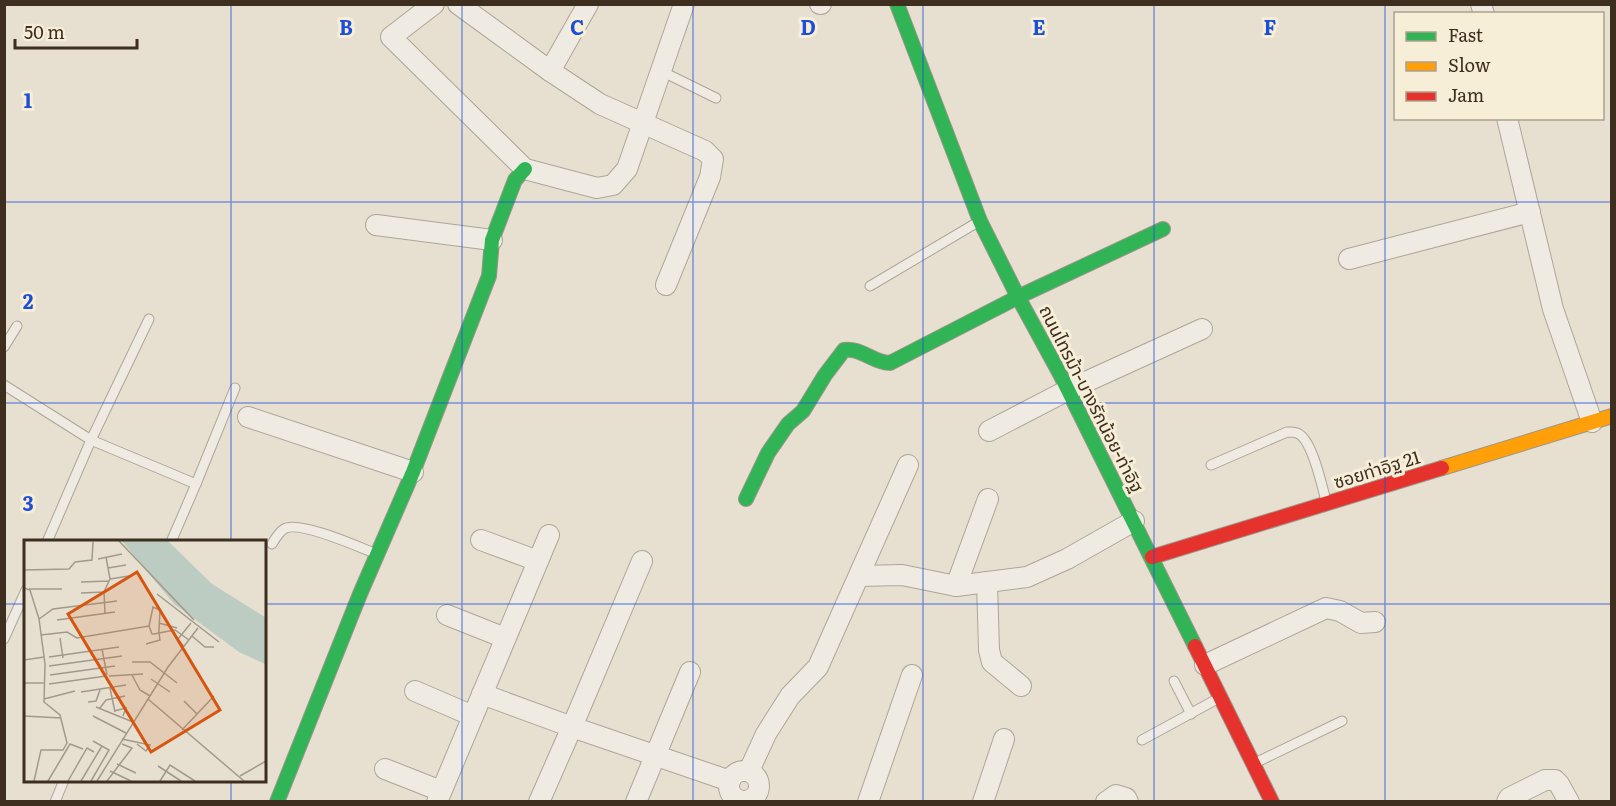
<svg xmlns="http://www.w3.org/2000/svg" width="1616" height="806" font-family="Literata,'Noto Sans Thai',serif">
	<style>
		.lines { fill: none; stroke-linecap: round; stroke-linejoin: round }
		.lane-casing { stroke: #ada599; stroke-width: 11 }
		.street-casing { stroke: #ada599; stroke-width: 22 }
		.fast-casing { stroke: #9c958a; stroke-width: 16 }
		.slow-casing { stroke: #9c958a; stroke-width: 16 }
		.jam-casing { stroke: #9c958a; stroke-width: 16 }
		.lane { stroke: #efebe3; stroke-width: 9 }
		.street { stroke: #efebe3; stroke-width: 20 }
		.fast { stroke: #30b455; stroke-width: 14 }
		.slow { stroke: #ff9f0a; stroke-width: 14 }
		.jam { stroke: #e5322d; stroke-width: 14 }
		.grid { fill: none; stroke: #1d4ed8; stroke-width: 1.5; stroke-opacity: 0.55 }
		.labels { text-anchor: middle; stroke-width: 6; stroke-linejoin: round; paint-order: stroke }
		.street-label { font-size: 18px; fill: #3d2e20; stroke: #f7eed8 }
		.inset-road { fill: none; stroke: #a3998a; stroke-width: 1.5 }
		.view { fill: #d7550e; fill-opacity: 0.15; stroke: #d7550e; stroke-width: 3 }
		.inset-edge { fill: none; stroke: #3d2e20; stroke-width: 3 }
		.grid-label { font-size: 20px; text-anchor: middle; font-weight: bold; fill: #1d4ed8; stroke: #f7eed8; stroke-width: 6; stroke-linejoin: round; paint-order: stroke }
	</style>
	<rect width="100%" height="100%" fill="#e7e0d1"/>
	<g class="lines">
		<defs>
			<g id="lane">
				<polyline points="661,71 716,98"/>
				<polyline points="870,286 978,222"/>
				<polyline points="4,347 17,326"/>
				<polyline points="4,385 91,440 196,484"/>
				<path d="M1211 465 1287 432C1290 432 1294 432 1297 433 1312 438 1322 486 1326 501"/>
				<polyline points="47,542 91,440 149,319"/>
				<polyline points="171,542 196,484 235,388"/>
				<path d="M272 544C275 539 279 532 284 529 298 520 357 546 374 553"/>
				<polyline points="4,639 26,590"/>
				<polyline points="1174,681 1191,714"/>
				<polyline points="1142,740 1219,698"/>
				<polyline points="1255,763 1342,721"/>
				<polyline points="55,802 64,780"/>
			</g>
			<g id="street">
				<polyline points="434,4 391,37 525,169 597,188 613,185 627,169 684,4"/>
				<polyline points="458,4 550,71 600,104 705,151 713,159 710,177 666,285"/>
				<polyline points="820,4 821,4"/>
				<polyline points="1481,4 1484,14"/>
				<polyline points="550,71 588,4"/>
				<polyline points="1507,118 1553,309 1592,422"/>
				<polyline points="376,225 492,240"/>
				<polyline points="1349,259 1530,212"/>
				<polyline points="248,417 413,472"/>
				<polyline points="989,431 1068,390 1202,329"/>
				<polyline points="481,540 538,561"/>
				<polyline points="860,576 902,575 956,586 1027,577 1067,559 1134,521"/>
				<polyline points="987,582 989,650 992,662 1021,686"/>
				<polyline points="956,586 988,499"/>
				<polyline points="447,615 505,638"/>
				<polyline points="1205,665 1326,608 1340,611 1361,623 1375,622"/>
				<polyline points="415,691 473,716"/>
				<polyline points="482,694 572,727 730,781"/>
				<polyline points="385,769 441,791"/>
				<circle cx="744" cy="786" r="15"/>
				<polyline points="749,771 766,734 790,696 818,667 908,465"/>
				<polyline points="437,802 549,535"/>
				<polyline points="539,802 572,727 642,561"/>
				<polyline points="636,802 690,672"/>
				<polyline points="868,802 912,675"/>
				<polyline points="983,802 1004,739"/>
				<polyline points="1106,802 1116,795 1126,798 1128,802"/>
				<polyline points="1507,802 1509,798 1545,780 1555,780 1559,784 1569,802"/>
			</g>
			<g id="fast">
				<polyline points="897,4 980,221 1018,297 1060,374 1195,646"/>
				<path d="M746 499 768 453 788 424 803 411 825 375 844 350C861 347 873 363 890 363L1018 297 1163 229"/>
				<polyline points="277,802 360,594 413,472 489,276 492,240 515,180 525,169"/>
			</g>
			<polyline id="slow" points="1442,468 1612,416"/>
			<g id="jam">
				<polyline points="1152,557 1442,468"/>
				<polyline points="1195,646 1272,802"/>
			</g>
		</defs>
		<use href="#lane" class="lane-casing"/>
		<use href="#street" class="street-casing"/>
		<use href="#fast" class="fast-casing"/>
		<use href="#slow" class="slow-casing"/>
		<use href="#jam" class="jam-casing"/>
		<use href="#lane" class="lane"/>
		<use href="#street" class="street"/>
		<use href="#fast" class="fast"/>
		<use href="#slow" class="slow"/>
		<use href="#jam" class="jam"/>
	</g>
	<path class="grid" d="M231 4V542M462 4V802M693 4V802M923 4V802M1154 4V802M1385 4V802M4 202H1612M4 403H1612M4 604H26M264 604H1612M231 780V802"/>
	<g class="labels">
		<g class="street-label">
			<text transform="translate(1091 399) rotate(63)" y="6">ถนนไทรม้า-บางรักน้อย-ท่าอิฐ</text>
			<text transform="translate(1377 470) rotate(-17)" y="6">ซอยท่าอิฐ 21</text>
		</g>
	</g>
	<g transform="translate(24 540)">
		<rect width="242" height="242" fill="#e7e0d1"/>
		<path d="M98 1H144L188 44 241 77V124L215 112 150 64Z" fill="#bcccc2"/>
		<path class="inset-road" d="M95 1 170 80M74 19 98 14M84 28 102 25M0 30 45 29 51 22 68 20 69 2M86 39 105 36M57 42 85 41M0 48 6 50 15 79 21 124 20 162 36 175 43 203 39 210H17L10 241M5 49H38M57 53 80 52M133 54 195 102M81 74 80 52 86 39 82 17M15 79 29 69 93 61M33 80 91 72M135 83 153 88M17 95 43 92 53 98 125 86M168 96 181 107H190M36 98 39 118M122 104 136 100 135 93V89L136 70 129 67 125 86 128 94H130L140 92 151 90 165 100M160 107 154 99 167 83M78 109 83 135M25 117 95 107M0 120 20 117M108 122H126L153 143M25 126 98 116M26 135 91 126M108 135 116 150 126 156M85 136 119 134M127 139 146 152M0 143H20M25 144 82 136M86 148 91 172M57 152 102 145M20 159 51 151M124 159 220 241M160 161 173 174M64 162 72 161 76 150M72 167 109 182M76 168 82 160 101 156M90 171 102 168 99 176M0 176 37 178M69 176 102 193M158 190 190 156M98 199 126 205 122 211 113 204M93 224 112 233M134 226 157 241M86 231 107 241M216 236 242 221M24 241 46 204 59 209M44 241 63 208 70 212M57 241 78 206M67 241 85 210 69 201M73 241 144 127 174 88M83 241 108 208 98 204M136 241 146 225 171 241"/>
		<path class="view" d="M113 32 196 170 127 212 44 74Z"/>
		<rect width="242" height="242" class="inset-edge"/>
	</g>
	<g class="grid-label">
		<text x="346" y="35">B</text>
		<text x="577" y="35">C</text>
		<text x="808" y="35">D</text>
		<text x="1039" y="35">E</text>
		<text x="1270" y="35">F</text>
		<text x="28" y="108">1</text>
		<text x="28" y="309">2</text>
		<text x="28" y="511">3</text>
	</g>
	<rect width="1616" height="806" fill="none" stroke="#3d2e20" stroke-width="12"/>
	<rect x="1394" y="12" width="210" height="108" fill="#f7eed8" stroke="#ada18e" stroke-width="1.5"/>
	<rect x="1406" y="32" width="30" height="9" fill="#30b455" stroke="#ada18e" stroke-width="1.5"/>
	<text x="1448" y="42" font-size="18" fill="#3d2e20">Fast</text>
	<rect x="1406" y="62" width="30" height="9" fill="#ff9f0a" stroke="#ada18e" stroke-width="1.5"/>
	<text x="1448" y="72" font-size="18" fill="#3d2e20">Slow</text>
	<rect x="1406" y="92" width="30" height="9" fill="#e5322d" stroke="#ada18e" stroke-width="1.5"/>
	<text x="1448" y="102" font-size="18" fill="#3d2e20">Jam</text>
	<path d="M15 39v9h122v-9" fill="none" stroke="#3d2e20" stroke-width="3"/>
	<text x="24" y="39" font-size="18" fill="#3d2e20" stroke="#f7eed8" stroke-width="4.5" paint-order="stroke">50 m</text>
</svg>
